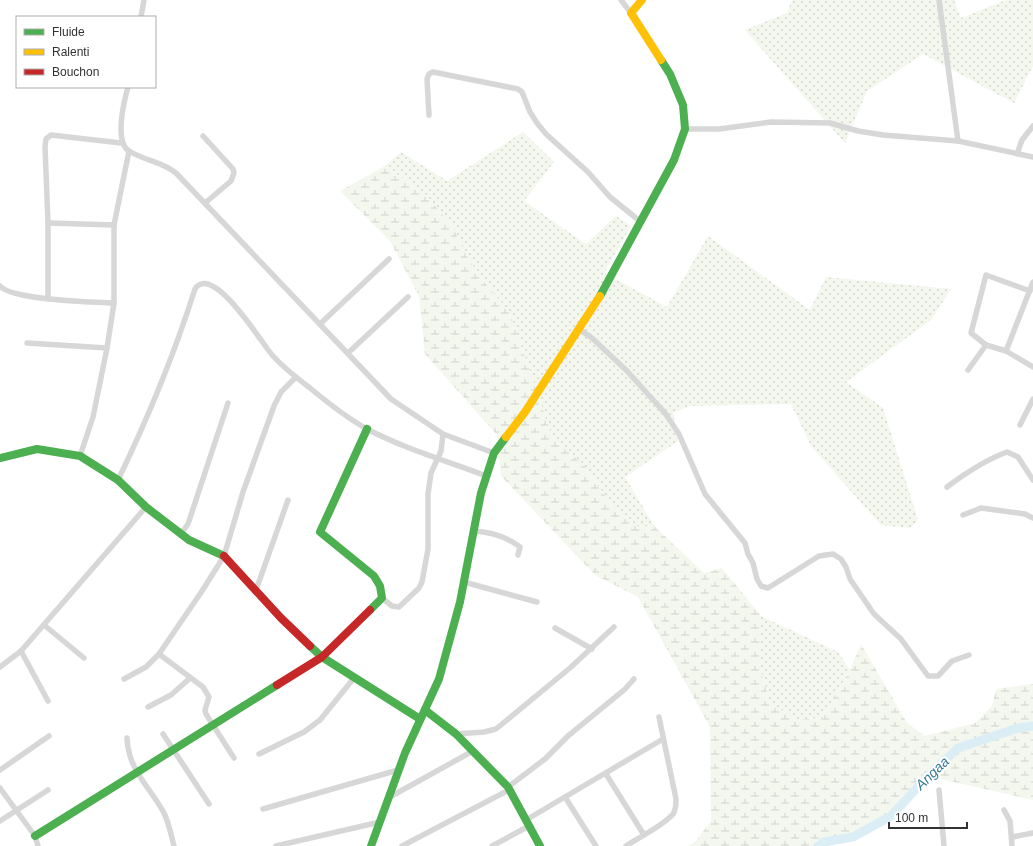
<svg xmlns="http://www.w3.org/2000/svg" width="1033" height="846" font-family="Helvetica,sans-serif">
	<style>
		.grass { fill: url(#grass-dots) }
		.wetland { fill: url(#wetland-marsh) }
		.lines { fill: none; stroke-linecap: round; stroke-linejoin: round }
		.river { stroke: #dbeef5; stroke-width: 9 }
		.street { stroke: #d7d7d7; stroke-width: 5.5 }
		.fast { stroke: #4caf50; stroke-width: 8 }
		.slow { stroke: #ffc107; stroke-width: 8 }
		.jam { stroke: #c62828; stroke-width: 8 }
		.labels { text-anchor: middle; stroke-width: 4; stroke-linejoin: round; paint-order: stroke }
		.water-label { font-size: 14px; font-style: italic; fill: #357b97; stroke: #fff }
	</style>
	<defs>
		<pattern id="grass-dots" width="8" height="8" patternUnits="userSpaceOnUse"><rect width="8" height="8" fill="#f3f7ee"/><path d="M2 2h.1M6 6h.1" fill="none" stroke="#d1d4cd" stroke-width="1.8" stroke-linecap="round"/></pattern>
		<pattern id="wetland-marsh" width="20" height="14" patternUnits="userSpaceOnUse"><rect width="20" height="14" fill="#f3f7ee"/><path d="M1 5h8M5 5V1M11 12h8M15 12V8" fill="none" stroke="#d1d4cd"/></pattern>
	</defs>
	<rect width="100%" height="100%" fill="#fff"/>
	<g class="grass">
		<polygon points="792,0 954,0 961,18 1006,0 1033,0 1033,66 1014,103 923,54 867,91 845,143 745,30 787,13"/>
		<polygon points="523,132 554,162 524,201 586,244 616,216 631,226 604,273 667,307 708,236 810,310 826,277 951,289 931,320 846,382 883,408 918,520 910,528 881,525 811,446 791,404 690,406 673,413 678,441 625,477 654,526 639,527 615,510 583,464 553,439 510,313 481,278 465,253 453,227 424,193 385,166 401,152 447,181"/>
		<polygon points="761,616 838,652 850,670 822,718 796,720 770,702 761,672"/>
	</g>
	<path class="wetland" d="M385 166 424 193 453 227 465 253 481 278 510 313 553 439 583 464 615 510 639 527 654 526 704 573 722 568 761 616V672L770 702 796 720 822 718 850 670 861 644 907 723 925 736 975 723 992 706 996 689 1033 684V800L928 776C906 800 885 824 854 836 842 841 829 839 818 846H688L695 842 711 821 710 727 638 597 595 575 501 476 497 435 425 354 419 296 390 241 340 191Z"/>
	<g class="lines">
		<polyline class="river" points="818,846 824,842 853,837 891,816 928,776 958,748 1018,728 1033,726"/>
		<g class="street">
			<polyline points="621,0 631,13"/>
			<polyline points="939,0 958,141"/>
			<polyline points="141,17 144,0"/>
			<path d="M128 87C124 101 114 142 129 151 145 161 161 161 176 173L391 399 443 434 494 453"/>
			<polyline points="429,115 427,79 429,74 433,72 518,89 522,92 530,112 537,123 546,134 588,172 610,197 641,222"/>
			<polyline points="685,129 719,129 771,122 830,123 858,131 883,135 958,141 1033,157"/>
			<polyline points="203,136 233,169 234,173 231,181 205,203"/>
			<polyline points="1017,154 1022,140 1033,126"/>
			<polyline points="48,223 114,225"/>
			<path d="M0 286C12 300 93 302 114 303"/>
			<polyline points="48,299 48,223 45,146 46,139 51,135 121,143"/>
			<polyline points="320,324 389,259"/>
			<polyline points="579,329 592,338 627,371 665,413 679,434 705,494 745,543 748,554 753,563 757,579 761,586 768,588 819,556 833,554 841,559 846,567 850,579 874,614 901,639 928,676 938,676 952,661 969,655"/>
			<polyline points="27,343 107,348"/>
			<polyline points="986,345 971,333 986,275 1030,291"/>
			<polyline points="1006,351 1033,282"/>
			<polyline points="348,353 408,297"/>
			<polyline points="968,370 986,345 1006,351 1033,367"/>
			<polyline points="1020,425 1033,399"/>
			<polyline points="80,456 93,417 107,348 114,303 114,225 129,151"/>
			<path d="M118 480C148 418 174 355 195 289 213 262 262 344 273 356 284 368 298 379 310 388 328 403 347 418 367 429 405 449 447 461 486 476"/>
			<path d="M947 487C967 472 985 460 1007 452L1018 457 1033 480"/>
			<polyline points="963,515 981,508 1025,514 1033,518"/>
			<path d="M473 531C491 532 506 536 520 547L518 555"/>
			<polyline points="181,534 188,524 228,403"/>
			<polyline points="464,582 537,602"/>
			<polyline points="256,590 288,500"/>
			<polyline points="382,598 392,606 399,607 419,588 422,582 428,549 428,494 431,473 441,451 443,434"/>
			<polyline points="44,625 84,658"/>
			<polyline points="555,628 592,649"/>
			<polyline points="21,651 48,701"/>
			<polyline points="159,654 203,687 209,697 205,710 206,714 234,758"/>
			<polyline points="0,667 21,651 146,507"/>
			<polyline points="124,679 146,667 159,654 202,591 224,556 243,492 274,406 281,392 296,377"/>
			<polyline points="148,707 171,695 190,678"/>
			<polyline points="163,734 209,804"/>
			<polyline points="456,734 484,732 496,729 570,668 614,627"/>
			<path d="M127 738C128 770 150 787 164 813 169 823 171 835 174 846"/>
			<polyline points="259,754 304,732 320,720 354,678"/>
			<polyline points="0,770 49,736"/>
			<polyline points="606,774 644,835"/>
			<polyline points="508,787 545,759 569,735 625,689 634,679"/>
			<polyline points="0,788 35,836 38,846"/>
			<polyline points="939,790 944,846"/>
			<polyline points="565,797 596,846"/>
			<polyline points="388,798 473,751"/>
			<polyline points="263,809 398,770"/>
			<polyline points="1004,810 1010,821 1012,846"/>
			<polyline points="526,820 663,739"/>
			<polyline points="0,821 48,790"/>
			<polyline points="1012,837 1033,833"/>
			<polyline points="276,846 380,822"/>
			<polyline points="402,846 509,790"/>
			<polyline points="492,846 529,826"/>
			<path d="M626 846C639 837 663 826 673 814 676 810 676 804 676 799L659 717"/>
		</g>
		<g class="fast">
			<polyline points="600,296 674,160 685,129 683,105 670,74 661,60"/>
			<polyline points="367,429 320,532 374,576 380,586 382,598 370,610"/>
			<polyline points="0,458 37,449 80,456 118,480 146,507 189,540 224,556"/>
			<polyline points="310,646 322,657 420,719"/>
			<polyline points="425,710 456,734 508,787 540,846"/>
			<polyline points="35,836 277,685"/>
			<polyline points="371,846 405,753 439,679 460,602 481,493 494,453 506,437"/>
		</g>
		<g class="slow">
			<polyline points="642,0 631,13 661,60"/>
			<polyline points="506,437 525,412 600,296"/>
		</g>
		<g class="jam">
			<polyline points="224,556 281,618 310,646"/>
			<polyline points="277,685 322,657 370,610"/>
		</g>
	</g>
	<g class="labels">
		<g class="water-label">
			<text transform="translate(932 773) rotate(-44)" y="5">Angaa</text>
		</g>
	</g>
	<rect x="16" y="16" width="140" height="72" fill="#ffffff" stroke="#adadad"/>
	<rect x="24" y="29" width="20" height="6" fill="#4caf50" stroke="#adadad"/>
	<text x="52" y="36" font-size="12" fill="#333333">Fluide</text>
	<rect x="24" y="49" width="20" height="6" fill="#ffc107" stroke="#adadad"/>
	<text x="52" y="56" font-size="12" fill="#333333">Ralenti</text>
	<rect x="24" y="69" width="20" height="6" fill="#c62828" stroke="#adadad"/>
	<text x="52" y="76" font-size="12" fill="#333333">Bouchon</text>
	<path d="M889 822v6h78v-6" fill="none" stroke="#333333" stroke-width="2"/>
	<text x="895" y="822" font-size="12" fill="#333333" stroke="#ffffff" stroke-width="3" paint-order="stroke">100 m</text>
</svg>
